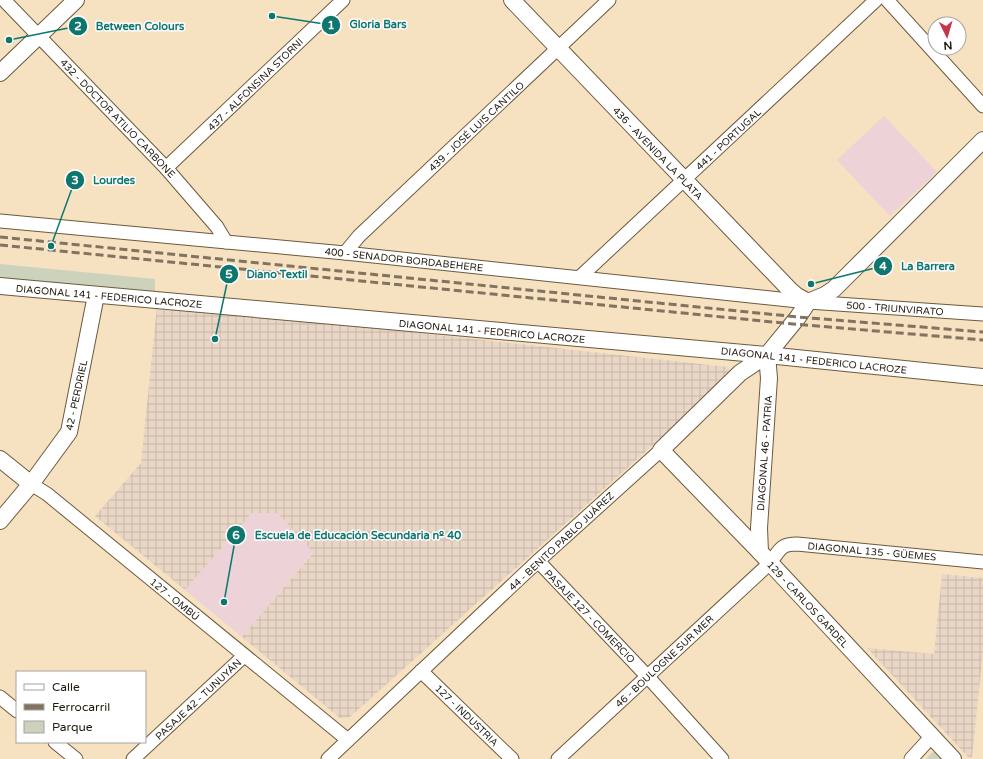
<svg xmlns="http://www.w3.org/2000/svg" width="983" height="759" font-family="'Varela Round',sans-serif">
	<style>
		.industrial { fill: url(#industrial-grid) }
		.education { fill: #edd2d7 }
		.park { fill: #ccd2bc }
		.lines { fill: none; stroke-linecap: round; stroke-linejoin: round }
		.minor-casing { stroke: #6d5a3e; stroke-width: 15 }
		.tertiary-casing { stroke: #6d5a3e; stroke-width: 18 }
		.minor { stroke: #fff; stroke-width: 13 }
		.tertiary { stroke: #fff; stroke-width: 16 }
		.rail { stroke: #81735f; stroke-width: 3; stroke-dasharray: 8 4; stroke-linecap: butt }
		.labels { text-anchor: middle; stroke-width: 3; stroke-linejoin: round; paint-order: stroke }
		.street-label { font-size: 10px; fill: #21190e; stroke: #fff }
		.leader { fill: none; stroke: #0f766e; stroke-width: 1.5 }
		.callout-dot { fill: #0f766e; stroke: #fff; stroke-width: 1.5 }
		.mark-label { font-size: 12px; text-anchor: middle; font-weight: bold; fill: #fff }
		.callout-label { font-size: 11px; text-anchor: middle; font-weight: bold; fill: #0f766e; stroke: #fff; stroke-width: 3; stroke-linejoin: round; paint-order: stroke }
	</style>
	<defs>
		<pattern id="industrial-grid" width="8" height="8" patternUnits="userSpaceOnUse"><rect width="8" height="8" fill="#e9d6c6"/><path d="M0 4h8M4 0v8" fill="none" stroke="#c8b7a9"/></pattern>
	</defs>
	<rect width="100%" height="100%" fill="#f6e1c1"/>
	<g class="industrial">
		<polygon points="157,306 348,325 728,367 732,374 350,717 340,718 242,637 313,553 252,513 185,590 95,516 141,463"/>
		<polygon points="942,574 983,578 983,652 972,757 969,758 867,648 934,654"/>
	</g>
	<g class="education">
		<polygon points="884,116 937,172 890,216 837,160"/>
		<polygon points="252,513 278,513 313,552 242,637 185,590"/>
	</g>
	<g class="park">
		<polygon points="0,264 155,279 155,294 0,279"/>
		<polygon points="933,752 937,752 942,759 926,759"/>
	</g>
	<g class="lines">
		<defs>
			<g id="minor">
				<polyline points="4,0 166,168 217,227 226,242"/>
				<polyline points="887,0 983,106"/>
				<polyline points="166,168 343,0"/>
				<polyline points="0,221 345,253 808,302 983,314"/>
				<polyline points="345,253 359,236 609,0"/>
				<polyline points="580,277 876,0"/>
				<polyline points="31,484 47,494 348,740"/>
				<polyline points="538,561 648,677 722,759"/>
				<polyline points="421,671 512,759"/>
				<polyline points="0,697 17,711"/>
				<polyline points="55,742 76,759"/>
				<polyline points="133,759 244,656"/>
				<polyline points="328,759 538,561 661,450"/>
				<path d="M558 759 770 563C780 550 780 544 797 544L983 562"/>
				<polyline points="911,759 932,736"/>
			</g>
			<g id="tertiary">
				<polyline points="512,0 790,290 797,296 808,302"/>
				<polyline points="0,73 76,0"/>
				<polyline points="0,286 767,355 983,377"/>
				<polyline points="0,459 31,484"/>
				<polyline points="0,521 31,484 69,432 96,295"/>
				<polyline points="760,552 759,528 769,378 767,355"/>
				<polyline points="953,759 760,552 661,450 740,373 767,355 798,317 808,302 825,295 834,289 983,140"/>
			</g>
		</defs>
		<use href="#minor" class="minor-casing"/>
		<use href="#tertiary" class="tertiary-casing"/>
		<use href="#minor" class="minor"/>
		<use href="#tertiary" class="tertiary"/>
		<g class="rail">
			<polyline points="0,237 798,317 983,332"/>
			<polyline points="0,245 793,324 983,340"/>
		</g>
	</g>
	<g class="labels">
		<g class="street-label">
			<text transform="translate(255 84) rotate(-44)" y="4">437 - ALFONSINA STORNI</text>
			<text transform="translate(118 118) rotate(46)" y="4">432 - DOCTOR ATILIO CARBONE</text>
			<text transform="translate(476 126) rotate(-43)" y="4">439 - JOSÉ LUIS CANTILO</text>
			<text transform="translate(728 139) rotate(-43)" y="4">441 - PORTUGAL</text>
			<text transform="translate(658 153) rotate(46)" y="4">436 - AVENIDA LA PLATA</text>
			<text transform="translate(404 259) rotate(6)" y="4">400 - SENADOR BORDABEHERE</text>
			<text transform="translate(109 296) rotate(5)" y="4">DIAGONAL 141 - FEDERICO LACROZE</text>
			<text transform="translate(895 308) rotate(4)" y="4">500 - TRIUNVIRATO</text>
			<text transform="translate(492 331) rotate(5)" y="4">DIAGONAL 141 - FEDERICO LACROZE</text>
			<text transform="translate(814 360) rotate(6)" y="4">DIAGONAL 141 - FEDERICO LACROZE</text>
			<text transform="translate(76 395) rotate(-78)" y="4">42 - PERDRIEL</text>
			<text transform="translate(764 453) rotate(-86)" y="4">DIAGONAL 46 - PATRIA</text>
			<text transform="translate(561 541) rotate(-43)" y="4">44 - BENITO PABLO JUÁREZ</text>
			<text transform="translate(872 551) rotate(5)" y="4">DIAGONAL 135 - GÜEMES</text>
			<text transform="translate(175 599) rotate(39)" y="4">127 - OMBÚ</text>
			<text transform="translate(808 604) rotate(47)" y="4">129 - CARLOS GARDEL</text>
			<text transform="translate(590 616) rotate(46)" y="4">PASAJE 127 - COMERCIO</text>
			<text transform="translate(664 661) rotate(-43)" y="4">46 - BOULOGNE SUR MER</text>
			<text transform="translate(198 699) rotate(-43)" y="4">PASAJE 42 - TUNUYÁN</text>
			<text transform="translate(467 715) rotate(44)" y="4">127 - INDUSTRIA</text>
		</g>
	</g>
	<path class="leader" d="M272 16L331 25M9 40L78 26M51 246L75 180M811 284L883 266M215 339L229 274M224 602L236 535"/>
	<g class="callout-dot">
		<circle cx="272" cy="16" r="4"/>
		<circle cx="9" cy="40" r="4"/>
		<circle cx="51" cy="246" r="4"/>
		<circle cx="811" cy="284" r="4"/>
		<circle cx="215" cy="339" r="4"/>
		<circle cx="224" cy="602" r="4"/>
		<circle cx="331" cy="25" r="10"/>
		<circle cx="78" cy="26" r="10"/>
		<circle cx="75" cy="180" r="10"/>
		<circle cx="883" cy="266" r="10"/>
		<circle cx="229" cy="274" r="10"/>
		<circle cx="236" cy="535" r="10"/>
	</g>
	<g class="mark-label">
		<text x="331" y="29">1</text>
		<text x="78" y="30">2</text>
		<text x="75" y="184">3</text>
		<text x="883" y="270">4</text>
		<text x="229" y="278">5</text>
		<text x="236" y="539">6</text>
	</g>
	<g class="callout-label">
		<text x="378" y="28">Gloria Bars</text>
		<text x="140" y="30">Between Colours</text>
		<text x="114" y="184">Lourdes</text>
		<text x="928" y="270">La Barrera</text>
		<text x="277" y="278">Diano Textil</text>
		<text x="358" y="539">Escuela de Educación Secundaria nº 40</text>
	</g>
	<rect x="16" y="671" width="130" height="72" fill="#ffffff" stroke="#a6a39f"/>
	<rect x="24" y="684" width="20" height="6" fill="#ffffff" stroke="#a6a39f"/>
	<text x="52" y="691" font-size="12" fill="#21190e">Calle</text>
	<rect x="24" y="704" width="20" height="6" fill="#81735f" stroke="#a6a39f"/>
	<text x="52" y="711" font-size="12" fill="#21190e">Ferrocarril</text>
	<rect x="24" y="721" width="20" height="12" fill="#ccd2bc" stroke="#a6a39f"/>
	<text x="52" y="731" font-size="12" fill="#21190e">Parque</text>
	<g transform="translate(947 36) rotate(175)"><circle r="19" fill="#ffffff" stroke="#a6a39f"/>
	<path d="M0-3L7 15L0 10L-7 15Z" fill="#c5354a"/>
	<text y="-6" font-size="11" font-weight="bold" text-anchor="middle" fill="#21190e">N</text>
	</g>
</svg>
